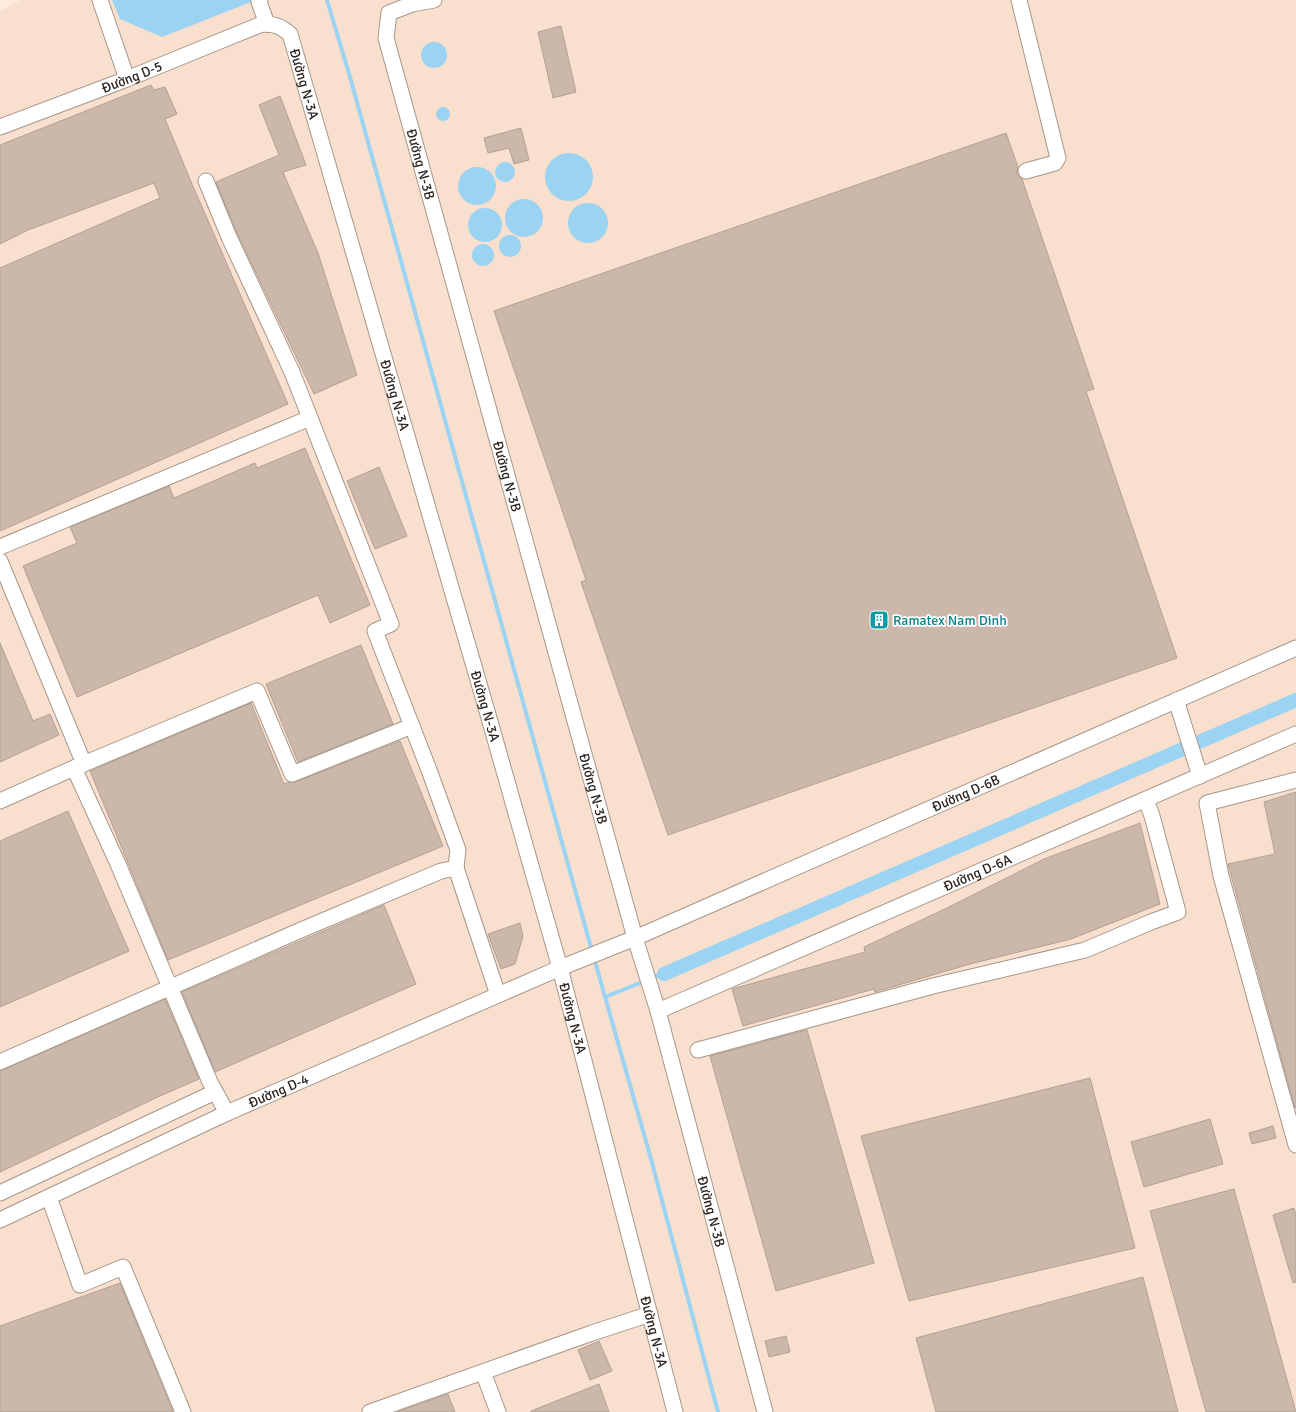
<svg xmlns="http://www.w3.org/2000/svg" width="1296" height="1412" font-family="Signika,sans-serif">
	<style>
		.built { fill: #f9dfcd }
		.water { fill: #9bd3f2 }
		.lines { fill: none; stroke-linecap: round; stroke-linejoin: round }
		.stream { stroke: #9bd3f2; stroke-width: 4 }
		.canal { stroke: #9bd3f2; stroke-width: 14 }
		.building { fill: #cbb8ab; stroke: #b3a194 }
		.minor-casing { stroke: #a79689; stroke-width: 17 }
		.minor { stroke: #fff; stroke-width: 15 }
		.labels { text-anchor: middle; stroke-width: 3.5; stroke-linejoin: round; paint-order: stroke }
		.street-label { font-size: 14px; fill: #2a231e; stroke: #fff }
		.culture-label { font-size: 14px; fill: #0d838f; stroke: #fff; text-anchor: start }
	</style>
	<rect width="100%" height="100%" fill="#feebdd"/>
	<polygon class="built" points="21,0 1296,0 1296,1412 0,1412 0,11"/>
	<g class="water">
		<polygon points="112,0 252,0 251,2 162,37 120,19"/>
		<circle cx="434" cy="55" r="13"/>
		<circle cx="443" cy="114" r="7"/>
		<circle cx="569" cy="177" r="24"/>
		<circle cx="505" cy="172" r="10"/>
		<circle cx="477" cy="186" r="19"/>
		<circle cx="524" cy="218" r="19"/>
		<circle cx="588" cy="223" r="20"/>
		<circle cx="485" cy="225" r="17"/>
		<circle cx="510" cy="246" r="11"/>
		<circle cx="483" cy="255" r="11"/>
	</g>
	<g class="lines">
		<g class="stream">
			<polyline points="327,0 350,77 592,951"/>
			<polyline points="594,958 651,1159 718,1412"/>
			<polyline points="651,978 664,974"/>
			<polyline points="605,997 645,981"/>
		</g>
		<polyline class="canal" points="664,974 1296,700"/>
	</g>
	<g class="building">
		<polygon points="561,26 576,92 553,98 538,32"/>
		<polygon points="151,85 154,90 165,87 177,114 165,119 192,184 288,404 0,531 0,268 160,198 154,183 28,230 0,244 0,145"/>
		<polygon points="280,96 306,165 283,172 318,253 357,375 314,394 237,233 216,182 279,155 259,105"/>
		<polygon points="521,128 529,160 514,164 509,148 488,153 484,138"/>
		<polygon points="1006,133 1018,167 1017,174 1022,179 1094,389 1086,391 1177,658 668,835 581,582 586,580 494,311"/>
		<polygon points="305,448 370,605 330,623 318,595 77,697 23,566 77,543 70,527 169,486 174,498 255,463 257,468"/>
		<polygon points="379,467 407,536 375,549 347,481"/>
		<polygon points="0,643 33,721 50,714 59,735 0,762"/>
		<polygon points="361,645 393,724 298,762 266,684"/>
		<polygon points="251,703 284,784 288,782 295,782 400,741 443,846 168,960 90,771"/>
		<polygon points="1296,792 1296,1108 1295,1108 1228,864 1275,854 1264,802"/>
		<polygon points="68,811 129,951 0,1007 0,841"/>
		<polygon points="1140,823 1160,904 1071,939 970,964 875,992 874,989 743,1026 732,989 865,952 864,947 947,908 1044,859"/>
		<polygon points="384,905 416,984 215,1072 182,992"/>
		<polygon points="520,923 523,936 515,964 501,969 488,934"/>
		<polygon points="165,999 199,1079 160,1096 0,1172 0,1071"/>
		<polygon points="807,1030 874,1263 776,1291 710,1056"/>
		<polygon points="1090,1078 1135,1248 909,1301 861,1136"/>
		<polygon points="1210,1119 1223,1164 1144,1187 1131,1142"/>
		<polygon points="1273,1126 1276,1138 1252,1144 1249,1133"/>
		<polygon points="1234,1189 1296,1412 1206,1412 1150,1211"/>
		<polygon points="1294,1208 1296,1215 1296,1282 1293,1283 1273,1215"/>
		<polygon points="1143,1277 1178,1412 936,1412 916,1338"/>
		<polygon points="120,1283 173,1412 0,1412 0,1326"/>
		<polygon points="786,1336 790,1352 769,1357 765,1341"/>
		<polygon points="599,1341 612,1371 590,1380 578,1350"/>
		<polygon points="599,1384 609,1412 531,1412 531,1411"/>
		<polygon points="448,1394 455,1412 397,1412"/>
	</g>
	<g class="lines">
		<defs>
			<g id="minor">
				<polyline points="100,0 127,79"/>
				<polyline points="260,0 259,2 267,24"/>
				<path id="s1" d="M434 0 412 4 389 13 386 38 635 938 658 1011 765 1412"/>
				<polyline points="1019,0 1058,158 1055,163 1026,171"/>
				<path id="s2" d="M0 127 127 79 262 24C274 24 281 26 290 34L487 711 560 968 675 1412"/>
				<polyline points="206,181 229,237 292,372 391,624 375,631 429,770 458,850 456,868 498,995"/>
				<polyline points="0,547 310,418"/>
				<polyline points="0,561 84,764"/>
				<polyline points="1176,700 1200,776"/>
				<polyline points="74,768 257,691 292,774 412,726"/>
				<polyline points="1296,780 1207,803 1221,876 1296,1145"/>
				<polyline points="0,801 74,768 118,864 210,1082 227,1113"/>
				<path id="s3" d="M658 1011 1296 734"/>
				<polyline points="698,1050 933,986 1085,950 1151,922 1178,912 1152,816 1146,800"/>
				<polyline points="0,1062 301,930 441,871 456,868"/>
				<polyline points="0,1193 215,1092"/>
				<polyline points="49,1197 80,1285 123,1267 183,1412"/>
				<path id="s4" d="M0 1220 227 1113 560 968 635 938 1296 648"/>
				<polyline points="483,1372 498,1412"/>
				<polyline points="370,1412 592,1333 650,1314"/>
			</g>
		</defs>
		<use href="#minor" class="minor-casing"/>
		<use href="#minor" class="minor"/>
	</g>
	<defs>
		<symbol id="building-square" viewBox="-11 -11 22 22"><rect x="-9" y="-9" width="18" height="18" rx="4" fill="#0f9aa8" stroke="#fff"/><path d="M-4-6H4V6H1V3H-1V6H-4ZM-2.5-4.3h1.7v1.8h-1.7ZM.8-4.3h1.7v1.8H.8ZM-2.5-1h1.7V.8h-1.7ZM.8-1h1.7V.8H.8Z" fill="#fff"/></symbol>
	</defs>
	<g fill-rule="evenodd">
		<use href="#building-square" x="868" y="609" width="22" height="22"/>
	</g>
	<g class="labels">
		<g class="street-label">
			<text dy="5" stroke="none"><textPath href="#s2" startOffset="141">Đường D-5</textPath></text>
			<text dy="5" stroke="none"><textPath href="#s2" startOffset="364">Đường N-3A</textPath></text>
			<text dy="5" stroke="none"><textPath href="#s1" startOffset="203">Đường N-3B</textPath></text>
			<text dy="5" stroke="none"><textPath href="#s2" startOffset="688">Đường N-3A</textPath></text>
			<text dy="5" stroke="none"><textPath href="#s1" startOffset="527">Đường N-3B</textPath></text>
			<text dy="5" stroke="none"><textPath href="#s2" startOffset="1012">Đường N-3A</textPath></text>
			<text dy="5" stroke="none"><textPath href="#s1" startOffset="851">Đường N-3B</textPath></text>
			<text dy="5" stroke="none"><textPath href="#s4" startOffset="1056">Đường D-6B</textPath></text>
			<text dy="5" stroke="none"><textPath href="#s3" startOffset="348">Đường D-6A</textPath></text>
			<text dy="5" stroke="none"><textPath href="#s2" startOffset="1336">Đường N-3A</textPath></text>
			<text dy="5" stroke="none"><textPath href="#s4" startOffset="307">Đường D-4</textPath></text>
			<text dy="5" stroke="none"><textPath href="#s1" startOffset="1290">Đường N-3B</textPath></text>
			<text dy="5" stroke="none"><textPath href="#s2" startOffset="1660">Đường N-3A</textPath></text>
		</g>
		<g class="culture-label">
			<text x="893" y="625">Ramatex Nam Dinh</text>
		</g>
	</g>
</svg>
